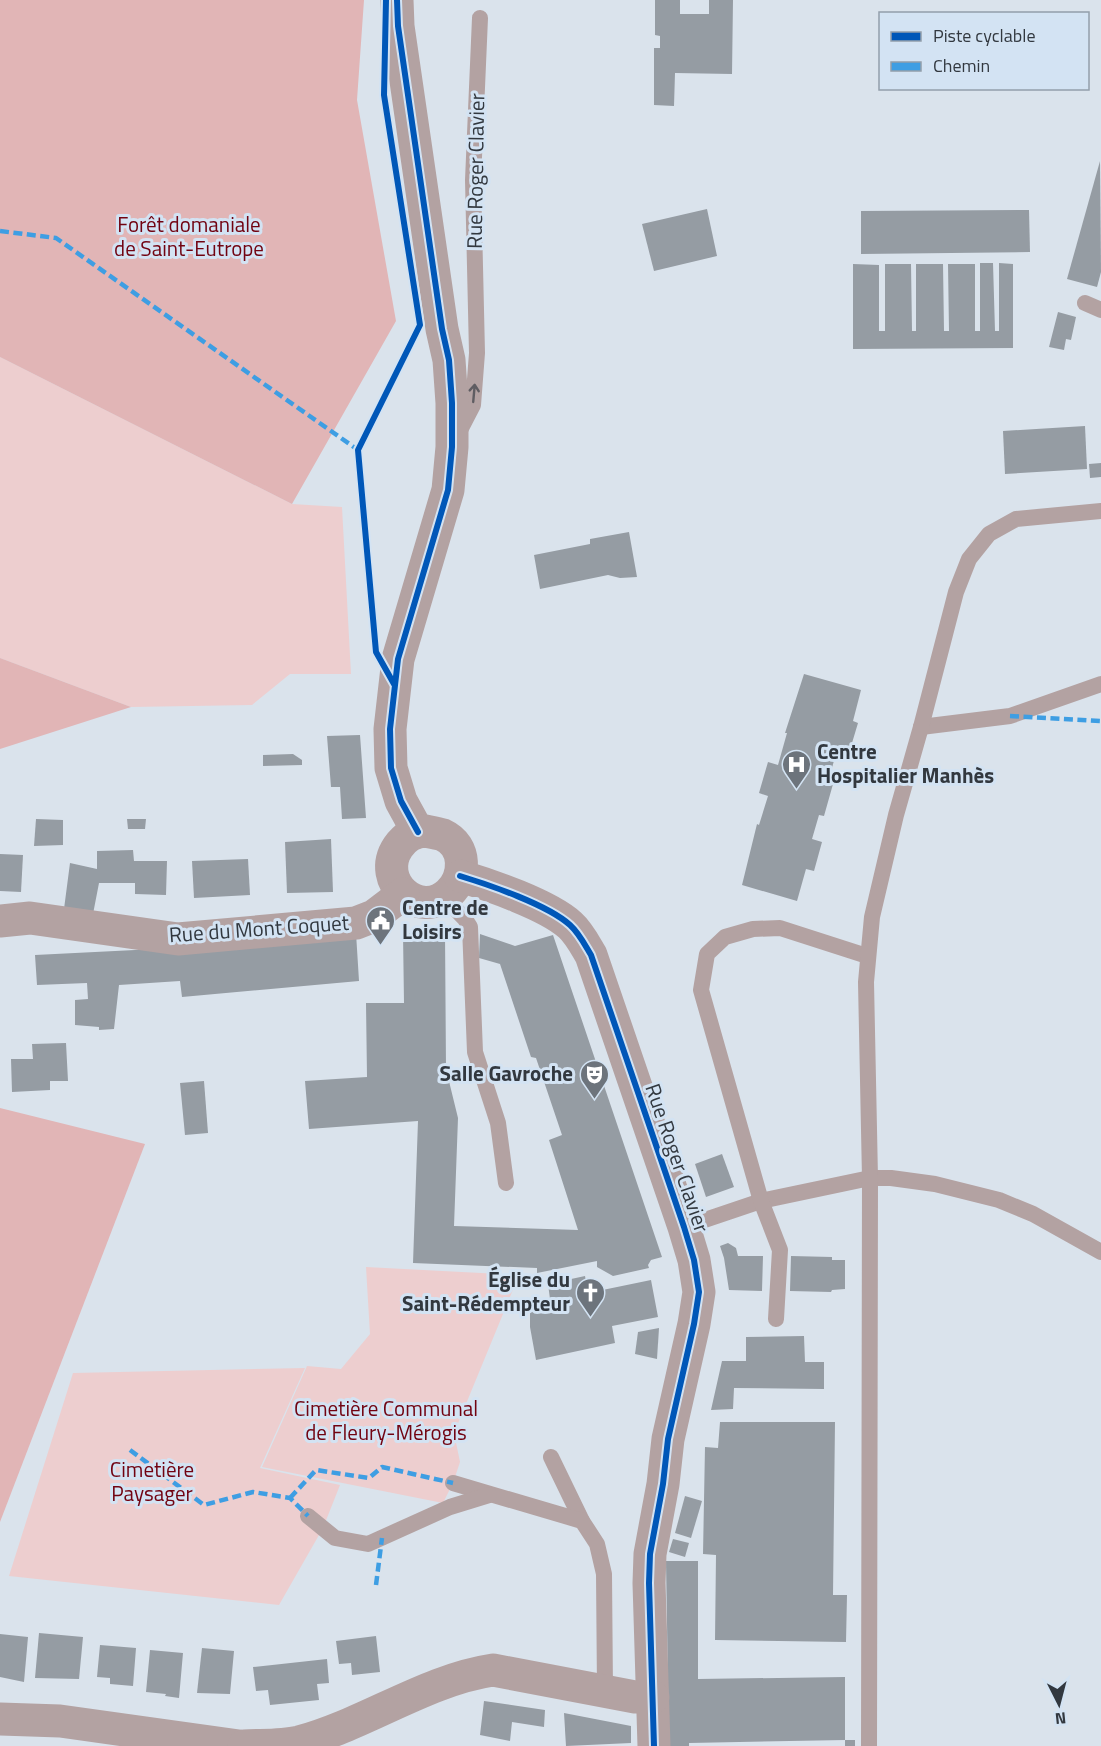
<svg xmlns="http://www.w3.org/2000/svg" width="1101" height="1746" font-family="'Titillium Web',sans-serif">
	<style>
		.green { fill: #edcecf }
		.forest { fill: #e1b5b6 }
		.building { fill: #959ca3 }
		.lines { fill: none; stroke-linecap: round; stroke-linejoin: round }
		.lane { stroke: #b3a2a2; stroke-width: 16 }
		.street { stroke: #b3a2a2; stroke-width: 33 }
		.quiet { stroke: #3e9ee3; stroke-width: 4.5; stroke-dasharray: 9 4.5; stroke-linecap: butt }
		.cycleway-casing { stroke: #d3e3f3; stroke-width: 10 }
		.cycleway { stroke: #0057b8; stroke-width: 6 }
		.oneway { stroke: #5f5d62 }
		.labels { text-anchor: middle; stroke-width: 6; stroke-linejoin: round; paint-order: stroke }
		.street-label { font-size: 21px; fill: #32383f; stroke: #d3e3f3 }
		.park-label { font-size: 21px; fill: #710311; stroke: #d3e3f3 }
		.poi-label { font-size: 21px; font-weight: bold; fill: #32383f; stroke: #d3e3f3; text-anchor: start }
	</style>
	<rect width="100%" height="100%" fill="#dae3ec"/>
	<g class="green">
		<polygon points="0,357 292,504 342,507 351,674 290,674 252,705 131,707 0,658"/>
		<polygon points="366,1267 519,1275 454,1433 460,1462 453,1483 443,1503 262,1467 307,1366 341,1369 370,1334"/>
		<polygon points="305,1368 260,1468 340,1485 323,1528 279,1605 9,1576 73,1373"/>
	</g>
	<g class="forest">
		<polygon points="0,0 364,0 357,100 396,321 292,504 0,357"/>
		<polygon points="0,658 131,707 0,749"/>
		<polygon points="0,1108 145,1144 0,1522"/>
	</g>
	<g class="building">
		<polygon points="655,0 680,0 680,14 709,14 709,0 733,0 732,74 675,73 674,106 654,105 654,48 660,48 660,36 655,35"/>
		<polygon points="1100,161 1101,272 1097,287 1067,279"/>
		<polygon points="707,209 717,256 654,271 642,224"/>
		<polygon points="1029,210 1030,252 861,254 861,211"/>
		<polygon points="980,263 993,263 995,331 999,331 999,263 1013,264 1013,348 853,349 853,264 879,265 879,331 885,331 885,264 911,264 912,331 916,331 916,264 943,264 944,331 949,331 948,264 975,264 975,331 980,331"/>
		<polygon points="1058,312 1076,317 1071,340 1066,339 1064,350 1049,347"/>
		<polygon points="1085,426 1087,469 1005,474 1003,431"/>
		<polygon points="1101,463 1101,477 1090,478 1089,464"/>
		<polygon points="629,532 637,577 620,578 608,575 540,589 534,555 590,544 590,539"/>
		<polygon points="804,674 861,690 853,721 858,723 849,753 837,750 830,775 835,777 824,816 819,815 812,839 822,842 814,871 806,869 797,901 742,885 757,824 759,825 768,796 759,793 761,786 768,762 778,765 787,733 785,733"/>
		<polygon points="360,735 366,818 342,819 340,787 331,787 327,736"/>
		<polygon points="293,754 302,760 302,765 263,766 263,755"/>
		<polygon points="36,819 63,820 63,845 34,846"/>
		<polygon points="127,819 146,819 145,829 128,829"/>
		<polygon points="331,839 333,892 287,893 285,842"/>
		<polygon points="133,850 134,861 167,861 166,895 135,894 135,883 99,883 93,914 64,909 70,863 97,869 97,851"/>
		<polygon points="0,854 23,855 21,892 0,891"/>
		<polygon points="248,859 250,895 194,898 192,861"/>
		<polygon points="356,933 359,981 182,997 180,981 119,985 114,1029 99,1030 99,1027 75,1025 75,1000 88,999 87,983 37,985 35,955 175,948"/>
		<polygon points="403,933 445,933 446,1069 458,1118 454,1226 578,1230 549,1140 562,1135 536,1058 531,1057 500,964 479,958 480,934 515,946 553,935 662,1257 651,1260 648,1265 649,1268 613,1276 597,1267 597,1261 537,1273 537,1268 413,1263 418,1121 309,1129 305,1081 367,1077 366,1003 404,1003"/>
		<polygon points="66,1043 68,1081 50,1081 50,1090 12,1092 11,1059 33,1059 32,1044"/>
		<polygon points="204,1081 208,1133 185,1135 180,1083"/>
		<polygon points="722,1154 734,1187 706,1197 695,1164"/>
		<polygon points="728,1243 736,1248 738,1256 763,1256 762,1291 729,1290 724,1258 720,1246"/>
		<polygon points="791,1256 832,1257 832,1260 845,1260 845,1289 832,1290 831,1292 790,1291"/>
		<polygon points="585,1276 588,1293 651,1280 658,1317 612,1326 615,1343 536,1360 530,1327 530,1313 533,1306 537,1302 550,1299 548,1284"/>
		<polygon points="659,1328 657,1359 635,1354 638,1332"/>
		<polygon points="804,1336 805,1362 824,1362 824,1389 734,1388 733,1409 711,1410 722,1361 746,1361 746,1337"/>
		<polygon points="720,1422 835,1422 833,1595 847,1595 846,1642 715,1640 716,1555 703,1554 705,1447 718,1448"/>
		<polygon points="685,1496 702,1501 691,1538 675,1533"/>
		<polygon points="673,1539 689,1543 685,1557 669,1552"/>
		<polygon points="666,1561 698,1561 698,1679 845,1677 845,1740 689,1743 689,1746 669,1746"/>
		<polygon points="39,1633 83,1637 79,1679 35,1678"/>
		<polygon points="0,1634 28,1637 24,1682 0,1677"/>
		<polygon points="376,1636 380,1672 352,1675 351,1663 339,1664 336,1641"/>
		<polygon points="100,1645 136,1648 133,1686 110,1684 110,1678 97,1677"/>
		<polygon points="202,1648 234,1651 230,1694 197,1693"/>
		<polygon points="150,1650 183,1653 179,1698 165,1696 166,1694 146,1692"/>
		<polygon points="327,1659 329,1683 317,1684 319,1700 270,1705 268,1690 256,1691 253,1667"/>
		<polygon points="484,1701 545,1710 544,1727 512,1722 510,1741 480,1735"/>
		<polygon points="564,1713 631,1726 631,1743 566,1746"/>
		<rect x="845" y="1740" width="10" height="6"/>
	</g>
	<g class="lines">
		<g class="lane">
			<polyline points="1085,303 1101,310"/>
			<polyline points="459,432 473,405 477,353 473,180 480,18"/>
			<polyline points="921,727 1010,716 1101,684"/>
			<polyline points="444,897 465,919 470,927 475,1052 498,1123 506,1183"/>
			<polyline points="684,1227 761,1201 870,1178 891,1178 935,1184 999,1200 1033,1214 1101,1252"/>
			<polyline points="776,1319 780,1250 761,1201 701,990 707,954 725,937 753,929 780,928 867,956"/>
			<polyline points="551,1457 582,1521"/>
			<polyline points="453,1483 582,1521 597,1544 604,1574 605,1691"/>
			<polyline points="308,1516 335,1538 368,1544 450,1507 489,1495"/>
			<polyline points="869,1746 870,1178 866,982 872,917 896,815 921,727 956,592 969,559 989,534 1016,519 1101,511"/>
		</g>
		<g class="street">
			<polyline points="397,0 398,26 442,329 449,360 452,403 452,447 448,490 398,659 390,729 391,768 401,801 418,832"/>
			<path d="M425 831C430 832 437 833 443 835 467 846 466 877 449 893 419 921 375 881 398 847 405 837 413 832 425 831Z"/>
			<path d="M460 876C490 885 548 905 570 925 579 933 585 945 591 955L684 1227 694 1260 699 1292 694 1324 668 1439 663 1484 650 1554 649 1583 654 1746"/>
			<polyline points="0,921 30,918 178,939 356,923 374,916 403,894"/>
			<polyline points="0,1719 60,1721 239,1746"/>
			<path d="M244 1746C262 1745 282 1746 299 1742 366 1724 426 1680 493 1670L635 1697H653"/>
		</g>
		<g class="quiet">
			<polyline points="0,231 56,238 358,450"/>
			<polyline points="1010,716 1101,721"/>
			<polyline points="130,1450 204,1505 253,1492 290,1498 308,1516"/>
			<polyline points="290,1498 316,1470 369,1478 382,1467 453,1483"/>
			<polyline points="376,1585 382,1538"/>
		</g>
		<defs>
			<g id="cycleway">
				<polyline points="386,0 384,95 420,325 358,450 376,652 394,684"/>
				<polyline points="397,0 398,26 442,329 449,360 452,403 452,447 448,490 398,659 390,729 391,768 401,801 418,832"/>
				<path d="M460 876C490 885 548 905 570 925 579 933 585 945 591 955L684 1227 694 1260 699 1292 694 1324 668 1439 663 1484 650 1554 649 1583 654 1746"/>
			</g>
		</defs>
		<use href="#cycleway" class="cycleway-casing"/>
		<use href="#cycleway" class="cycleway"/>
	</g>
	<defs><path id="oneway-shaft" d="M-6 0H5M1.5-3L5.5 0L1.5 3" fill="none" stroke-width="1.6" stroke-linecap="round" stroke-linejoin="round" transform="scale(1.5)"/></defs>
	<use class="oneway" href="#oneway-shaft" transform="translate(474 393) rotate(-85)"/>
	<defs>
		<symbol id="hospital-pin" viewBox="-11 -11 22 30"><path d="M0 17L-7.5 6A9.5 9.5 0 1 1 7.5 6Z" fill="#6d747c" stroke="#d3e3f3"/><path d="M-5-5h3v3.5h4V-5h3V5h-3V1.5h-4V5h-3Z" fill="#fff"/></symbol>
		<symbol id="civic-pin" viewBox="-11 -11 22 30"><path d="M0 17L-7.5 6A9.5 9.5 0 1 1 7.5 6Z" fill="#6d747c" stroke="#d3e3f3"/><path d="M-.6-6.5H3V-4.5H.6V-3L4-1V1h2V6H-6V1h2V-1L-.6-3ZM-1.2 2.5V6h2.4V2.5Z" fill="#fff"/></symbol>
		<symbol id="theatre-pin" viewBox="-11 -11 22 30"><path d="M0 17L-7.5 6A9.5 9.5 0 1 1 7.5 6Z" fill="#6d747c" stroke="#d3e3f3"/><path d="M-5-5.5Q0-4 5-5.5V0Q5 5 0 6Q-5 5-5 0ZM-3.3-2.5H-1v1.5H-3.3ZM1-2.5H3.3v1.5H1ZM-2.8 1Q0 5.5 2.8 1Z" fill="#fff"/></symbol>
		<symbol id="church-pin" viewBox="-11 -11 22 30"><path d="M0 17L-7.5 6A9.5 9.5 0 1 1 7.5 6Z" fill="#6d747c" stroke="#d3e3f3"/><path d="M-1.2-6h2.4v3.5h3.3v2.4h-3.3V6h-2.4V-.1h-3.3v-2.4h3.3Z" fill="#fff"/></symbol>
	</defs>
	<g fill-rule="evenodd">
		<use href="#hospital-pin" x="780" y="748" width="33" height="45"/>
		<use href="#civic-pin" x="364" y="904" width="33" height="45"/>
		<use href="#theatre-pin" x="578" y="1058" width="33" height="45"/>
		<use href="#church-pin" x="574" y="1276" width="33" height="45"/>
	</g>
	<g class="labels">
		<g class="street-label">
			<text transform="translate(476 171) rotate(-89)" y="7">Rue Roger Clavier</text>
			<text transform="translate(259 929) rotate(-4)" y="7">Rue du Mont Coquet</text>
			<text transform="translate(677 1158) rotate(71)" y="7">Rue Roger Clavier</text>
		</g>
		<g class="park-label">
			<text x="189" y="232">Forêt domaniale<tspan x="189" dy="24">de Saint-Eutrope</tspan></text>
			<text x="386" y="1416">Cimetière Communal<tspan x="386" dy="24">de Fleury-Mérogis</tspan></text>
			<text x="152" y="1477">Cimetière<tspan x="152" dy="24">Paysager</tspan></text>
		</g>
		<g class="poi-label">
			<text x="817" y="759">Centre<tspan x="817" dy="24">Hospitalier Manhès</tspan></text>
			<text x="402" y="915">Centre de<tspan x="402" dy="24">Loisirs</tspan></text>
			<text x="573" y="1081" text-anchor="end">Salle Gavroche</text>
			<text x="570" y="1287" text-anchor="end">Église du<tspan x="570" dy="24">Saint-Rédempteur</tspan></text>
		</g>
	</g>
	<rect x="879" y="12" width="210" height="78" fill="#d3e3f3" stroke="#939fab" stroke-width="1.5"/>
	<rect x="891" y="32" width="30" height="9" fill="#0057b8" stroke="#939fab" stroke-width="1.5"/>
	<text x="933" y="42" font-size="18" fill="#32383f">Piste cyclable</text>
	<rect x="891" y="62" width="30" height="9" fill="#3e9ee3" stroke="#939fab" stroke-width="1.5"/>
	<text x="933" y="72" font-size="18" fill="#32383f">Chemin</text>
	<g transform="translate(1059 1704) rotate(174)" stroke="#d3e3f3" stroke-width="4.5" paint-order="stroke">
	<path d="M0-4.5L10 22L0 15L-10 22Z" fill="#32383f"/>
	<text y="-9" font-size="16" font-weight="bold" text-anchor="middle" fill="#32383f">N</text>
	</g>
</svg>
